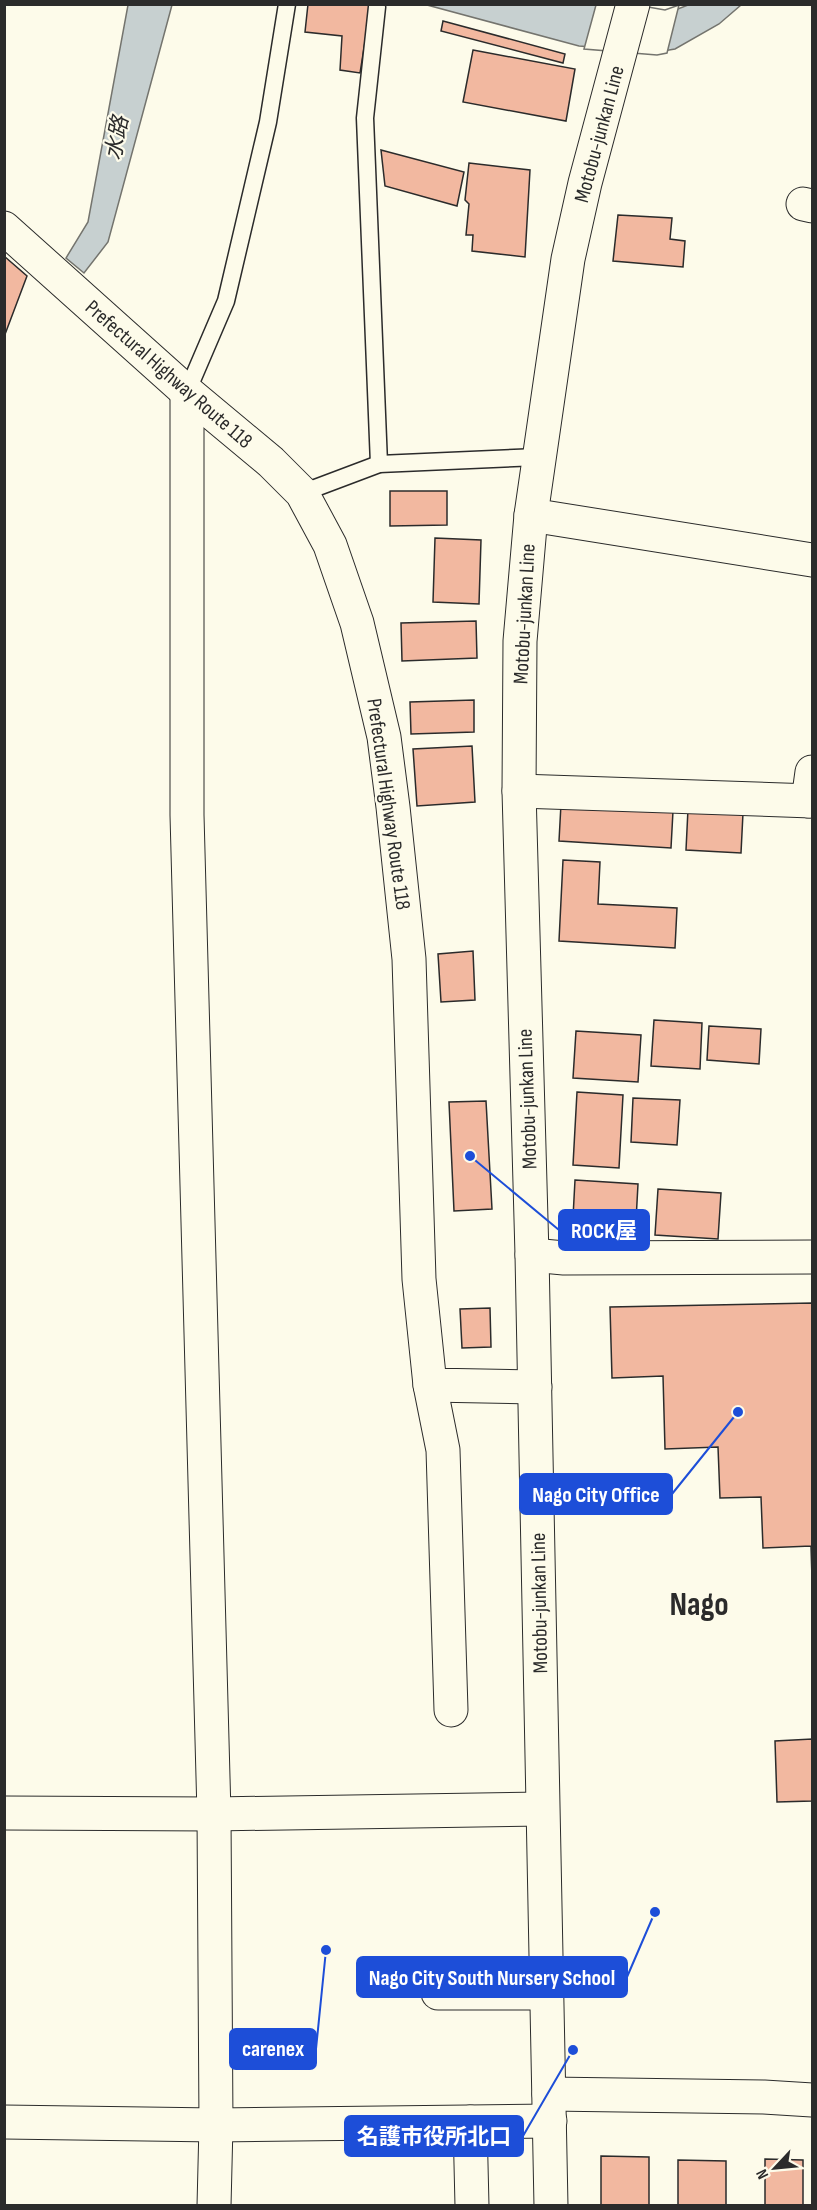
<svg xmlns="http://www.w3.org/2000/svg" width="817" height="2210" font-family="'Sofia Sans Condensed','Noto Sans JP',sans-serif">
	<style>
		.water { fill: #c7d0d0; stroke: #74746e; stroke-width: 1.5 }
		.pier { fill: #fdfbea; stroke: #74746e; stroke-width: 1.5 }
		.building { fill: #f2b8a0; stroke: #2b2b2b; stroke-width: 1.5 }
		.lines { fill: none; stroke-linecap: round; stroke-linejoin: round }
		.lane-casing { stroke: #2b2b2b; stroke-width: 19 }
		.street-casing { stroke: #2b2b2b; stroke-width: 35 }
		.secondary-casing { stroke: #2b2b2b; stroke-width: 35 }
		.primary-casing { stroke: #2b2b2b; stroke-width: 35 }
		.lane { stroke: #fdfbea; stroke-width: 16 }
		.street { stroke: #fdfbea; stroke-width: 33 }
		.secondary { stroke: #fdfbea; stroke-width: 33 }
		.primary { stroke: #fdfbea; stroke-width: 33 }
		.labels { text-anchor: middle; stroke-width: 4.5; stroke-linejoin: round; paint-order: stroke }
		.street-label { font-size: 21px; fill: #2b2b2b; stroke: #fdfbea }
		.water-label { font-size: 22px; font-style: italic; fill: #2b2b2b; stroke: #fdfbea }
		.town-label { font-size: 33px; font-weight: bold; fill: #2b2b2b; stroke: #fdfbea }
		.leader { fill: none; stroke: #1d4ed8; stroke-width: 2 }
		.callout-dot { fill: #1d4ed8; stroke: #fdfbea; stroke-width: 2 }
		.callout { fill: #1d4ed8; stroke: #1d4ed8; stroke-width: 2 }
		.callout-label { font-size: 22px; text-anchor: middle; font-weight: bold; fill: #fff }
	</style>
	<rect width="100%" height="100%" fill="#fdfbea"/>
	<g class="water">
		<polygon points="614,4 665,14 688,5 741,5 719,24 675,49 657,52 579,46 427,5"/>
		<polygon points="128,5 172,5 108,242 84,273 66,258 88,222"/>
	</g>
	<polygon class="pier" points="631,4 665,10 679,5 667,53 657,55 584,49 596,5"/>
	<g class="building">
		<polygon points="308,4 371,4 360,73 340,70 342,36 305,32"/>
		<polygon points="443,21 565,54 563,63 441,31"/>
		<polygon points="473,50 575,69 566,121 463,102"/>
		<polygon points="381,150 464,172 457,206 385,186"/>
		<polygon points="469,163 530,170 525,257 472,251 473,235 466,235 469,204 465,200"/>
		<polygon points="618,215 672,218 670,239 685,241 683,267 613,261"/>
		<polygon points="4,256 27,276 4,337"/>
		<polygon points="390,491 447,491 447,525 390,526"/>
		<polygon points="435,538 481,540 479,604 433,602"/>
		<polygon points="476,621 477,658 402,661 401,623"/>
		<polygon points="474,700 474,732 411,734 410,702"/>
		<polygon points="472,746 475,802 417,806 413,749"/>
		<polygon points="561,804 673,811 671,848 559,841"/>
		<polygon points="688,809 743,813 741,853 686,850"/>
		<polygon points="563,860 600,862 598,904 677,908 675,948 559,941"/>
		<polygon points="473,951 475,1000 441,1002 438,954"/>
		<polygon points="654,1020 702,1023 700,1069 651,1066"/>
		<polygon points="709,1026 761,1029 759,1064 707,1060"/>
		<polygon points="576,1031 641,1035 638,1082 573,1078"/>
		<polygon points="577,1092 623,1095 619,1168 573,1165"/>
		<polygon points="633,1098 680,1100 677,1145 631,1142"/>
		<polygon points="486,1101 492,1209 454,1211 449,1102"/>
		<polygon points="575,1180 638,1184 635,1239 572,1236"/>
		<polygon points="658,1189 721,1193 718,1239 655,1235"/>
		<polygon points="812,1303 812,1579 811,1546 763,1548 761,1497 720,1498 718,1447 665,1449 663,1376 612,1378 610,1307"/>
		<polygon points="490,1308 491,1347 462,1348 460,1309"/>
		<polygon points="812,1739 812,1801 777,1802 775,1741"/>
		<polygon points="601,2156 649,2157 649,2206 601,2206"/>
		<polygon points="765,2159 803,2160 803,2206 765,2206"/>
		<polygon points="678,2160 726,2161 726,2206 678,2206"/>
	</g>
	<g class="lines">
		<defs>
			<g id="lane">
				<polyline points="377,7 365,118 379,464"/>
				<polyline points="187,392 226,301 268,122 287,4"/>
				<polyline points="302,493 379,464 538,457"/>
			</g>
			<g id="street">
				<polyline points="803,204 812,206"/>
				<polyline points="187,392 187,815 214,1814 216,2125 214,2206"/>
				<polyline points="531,515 812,560"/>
				<polyline points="519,791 812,801"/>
				<polyline points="808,801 812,772"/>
				<polyline points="430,1385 443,1450 451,1710"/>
				<polyline points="438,1993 547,1993"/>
				<polyline points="4,2122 216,2125 550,2121"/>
				<polyline points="470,2122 472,2206"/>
			</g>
			<g id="secondary">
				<polyline points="4,228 187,392 271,462 302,493 330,545 357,623 384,737 393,807 409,959 419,1279 430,1385 535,1387"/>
				<polyline points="532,1255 564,1258 812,1257"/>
				<polyline points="4,1813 214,1814 542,1809"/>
				<polyline points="549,2094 764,2097 812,2100"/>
			</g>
			<polyline id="primary" points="551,2206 532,1255 519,791 520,641 531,515 568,259 585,183 633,4"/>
		</defs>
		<use href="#lane" class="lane-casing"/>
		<use href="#street" class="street-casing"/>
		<use href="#secondary" class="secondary-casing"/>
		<use href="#primary" class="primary-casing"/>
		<use href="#lane" class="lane"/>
		<use href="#street" class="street"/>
		<use href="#secondary" class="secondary"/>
		<use href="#primary" class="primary"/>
	</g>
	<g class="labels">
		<g class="street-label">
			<text transform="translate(599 134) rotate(-75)" y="7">Motobu-junkan Line</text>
			<text transform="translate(169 374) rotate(41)" y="7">Prefectural Highway Route 118</text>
			<text transform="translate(524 614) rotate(-87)" y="7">Motobu-junkan Line</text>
			<text transform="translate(389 804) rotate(82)" y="7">Prefectural Highway Route 118</text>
			<text transform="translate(527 1099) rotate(-92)" y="7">Motobu-junkan Line</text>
			<text transform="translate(539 1603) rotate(-91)" y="7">Motobu-junkan Line</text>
		</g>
		<g class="water-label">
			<text transform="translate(116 138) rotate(-79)" y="8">水路</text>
		</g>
		<g class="town-label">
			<text x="699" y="1615">Nago</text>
		</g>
	</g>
	<path class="leader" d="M470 1156L559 1230M738 1412L672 1494M655 1912L627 1977M326 1950L316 2049M573 2050L523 2136"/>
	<g class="callout-dot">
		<circle cx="470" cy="1156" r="6"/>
		<circle cx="738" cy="1412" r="6"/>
		<circle cx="655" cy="1912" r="6"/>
		<circle cx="326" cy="1950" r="6"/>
		<circle cx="573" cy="2050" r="6"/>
	</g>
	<g class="callout">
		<rect x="559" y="1210" width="90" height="40" rx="6"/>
		<rect x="520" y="1474" width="152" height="40" rx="6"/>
		<rect x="357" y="1957" width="270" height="40" rx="6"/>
		<rect x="230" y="2029" width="86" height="40" rx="6"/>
		<rect x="345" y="2116" width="178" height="40" rx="6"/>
	</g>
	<g class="callout-label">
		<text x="604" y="1238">ROCK屋</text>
		<text x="596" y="1502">Nago City Office</text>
		<text x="492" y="1985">Nago City South Nursery School</text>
		<text x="273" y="2056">carenex</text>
		<text x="434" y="2144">名護市役所北口</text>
	</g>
	<rect width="817" height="2210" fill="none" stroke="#2b2b2b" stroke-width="12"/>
	<g transform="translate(775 2168) rotate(244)" stroke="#fdfbea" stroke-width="4.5" paint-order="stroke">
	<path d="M0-4.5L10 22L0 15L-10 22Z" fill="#2b2b2b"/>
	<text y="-9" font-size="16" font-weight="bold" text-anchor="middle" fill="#2b2b2b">N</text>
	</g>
</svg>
